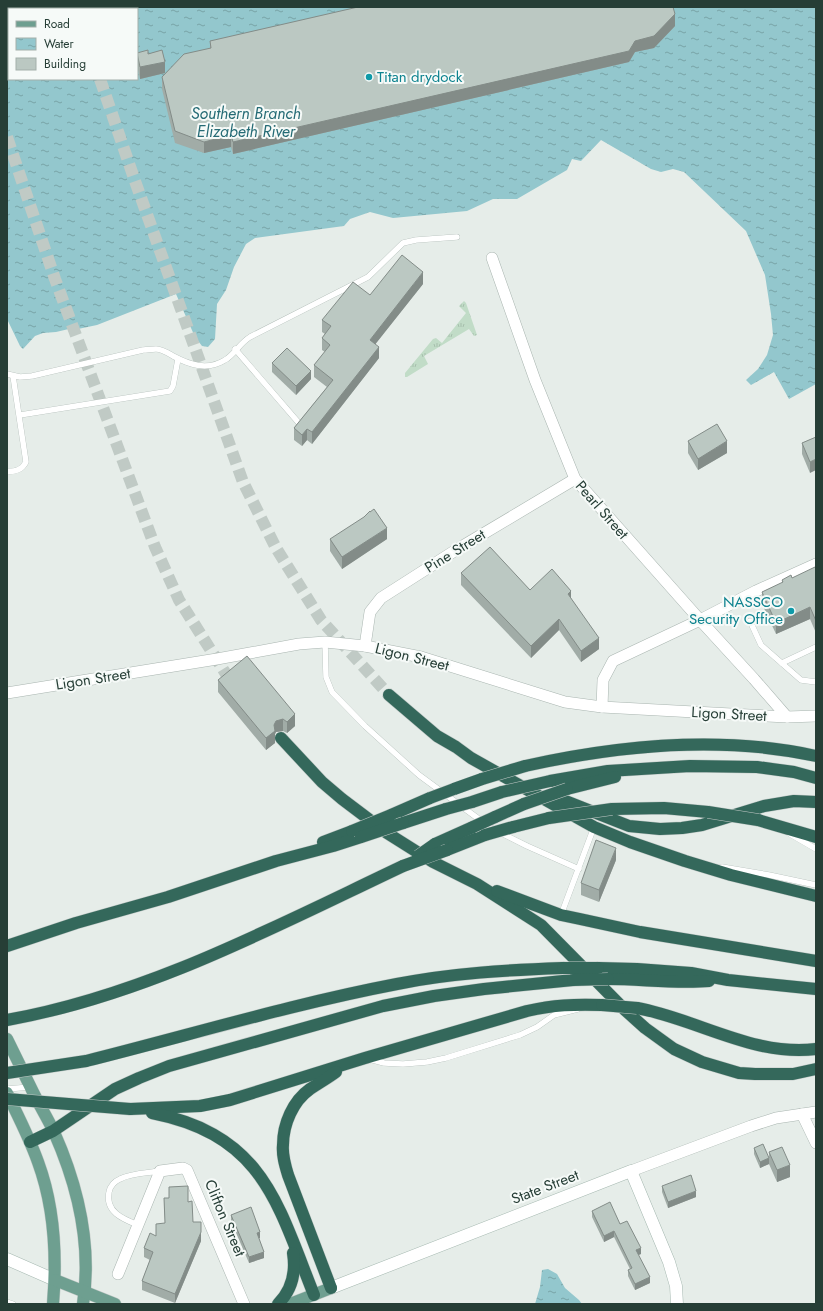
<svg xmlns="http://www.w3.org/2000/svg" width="823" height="1311" font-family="Jost,sans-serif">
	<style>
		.grass { fill: url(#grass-tufts) }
		.water { fill: url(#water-ripples); fill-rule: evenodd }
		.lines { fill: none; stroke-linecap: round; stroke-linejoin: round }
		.highway-tunnel { stroke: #c0cac5; stroke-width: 12; stroke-dasharray: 12 6; stroke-linecap: butt }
		.lane-casing { stroke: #a9b5b0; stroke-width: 6 }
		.street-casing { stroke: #a9b5b0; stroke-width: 12 }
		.secondary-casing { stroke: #a5b8b0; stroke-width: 13 }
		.primary-casing { stroke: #c2c9c7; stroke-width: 13 }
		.highway-casing { stroke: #c2c9c7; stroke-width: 13 }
		.lane { stroke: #fff; stroke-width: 5.5 }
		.street { stroke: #fff; stroke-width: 11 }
		.secondary { stroke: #fff; stroke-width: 12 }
		.primary { stroke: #6e9f90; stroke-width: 12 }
		.highway { stroke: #34685b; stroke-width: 12 }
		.highway-bridge-casing { stroke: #c2c9c7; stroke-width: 13; stroke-linecap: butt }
		.highway-bridge { stroke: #34685b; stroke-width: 12 }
		.wall { fill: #a1aca7 }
		.shaded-wall { fill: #838c88 }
		.building { fill: #bbc8c2; stroke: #838c88 }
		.culture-dot { fill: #0f9aa8; stroke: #f6faf8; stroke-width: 1.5 }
		.labels { text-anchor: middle; stroke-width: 4; stroke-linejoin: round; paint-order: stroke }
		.culture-label { font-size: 15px; fill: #0d838f; stroke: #f6faf8; text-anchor: start }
		.street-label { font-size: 15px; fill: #263e36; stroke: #f6faf8 }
		.water-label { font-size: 16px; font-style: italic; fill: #256b75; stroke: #f6faf8 }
	</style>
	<defs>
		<pattern id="grass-tufts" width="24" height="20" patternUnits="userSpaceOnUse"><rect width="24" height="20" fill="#c1dcc7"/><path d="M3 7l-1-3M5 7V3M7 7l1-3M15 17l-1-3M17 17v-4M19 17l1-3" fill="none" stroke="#a6beac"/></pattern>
		<pattern id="water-ripples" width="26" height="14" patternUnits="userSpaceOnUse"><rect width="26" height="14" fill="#93c7cd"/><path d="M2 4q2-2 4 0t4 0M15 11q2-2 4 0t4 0" fill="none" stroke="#78a3a7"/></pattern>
	</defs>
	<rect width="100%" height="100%" fill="#e6ede9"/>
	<polygon class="grass" points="464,301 466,303 477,335 474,336 469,329 424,356 428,364 407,377 405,377 405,373 433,339 436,338 442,343 466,313 459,306"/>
	<g class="water">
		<path d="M7 7H816V384L789 399 774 372 751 385 746 380 758 369 767 355 773 335 771 314 765 275 746 231 684 172 673 169 661 172 651 169 601 140 581 161 572 159 567 170 517 199H493L467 211 393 218 370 212 350 219 344 226 255 238 246 244 234 267 226 290 217 304 215 339 208 347 202 346 195 337 176 294 97 325 78 329 73 328 56 332 43 333 35 336 23 349 20 346 7 319ZM9 9H137V79H9Z"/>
		<polygon points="548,1269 557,1274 565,1288 579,1300 582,1304 535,1304 540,1287 542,1270"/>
	</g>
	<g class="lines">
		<g class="highway-tunnel">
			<polyline points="76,7 76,9"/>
			<polyline points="100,79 135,181 243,482 276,548 321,620 389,695"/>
			<polyline points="7,137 55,279 155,547 179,600 226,674 236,685"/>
		</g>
		<defs>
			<g id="lane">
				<polyline points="235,349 298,422"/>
				<path d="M7 374 20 377 32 376 143 350C147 350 152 349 156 349 162 349 168 353 173 356 190 365 207 371 225 360 234 355 240 343 250 337L368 277 403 243 416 240 457 237"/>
				<polyline points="20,415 170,391 173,386 178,359"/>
				<path d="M7 472C16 471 22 470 26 462L13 376"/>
				<polyline points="750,621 761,645 801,680 816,682"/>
				<polyline points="325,642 326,677 332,692 365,726 419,775 491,828 527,846 579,869"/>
				<polyline points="782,663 816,647"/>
				<polyline points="790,834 816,849"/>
				<polyline points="722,867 769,875 816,885"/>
				<polyline points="561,915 594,827"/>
				<polyline points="369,1059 384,1063 403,1064 427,1062 446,1058 520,1035 537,1027 554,1015 578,1009"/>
				<polyline points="7,1089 30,1087"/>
				<path d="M138 1225C123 1219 105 1212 109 1192 110 1186 115 1181 120 1179 131 1173 148 1173 160 1171"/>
				<polyline points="7,1302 13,1304"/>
			</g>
			<g id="street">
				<polyline points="492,258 535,380 575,479 700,620 754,679 787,717"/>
				<polyline points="365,646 370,612 381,598 456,550 575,479"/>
				<polyline points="7,693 217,659 299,644 325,642 365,646 421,657 565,702 602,707 787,717 816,716"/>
				<polyline points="602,707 603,680 613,661 700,620 756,591 816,564"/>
				<polyline points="802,1114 816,1143"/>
				<polyline points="631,1171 751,1126 776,1118 816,1112"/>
				<polyline points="118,1274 160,1171 183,1168 187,1170 244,1304"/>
			</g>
			<g id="secondary">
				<polyline points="7,1259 55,1280"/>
				<polyline points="331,1288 631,1171 669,1262 676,1286 677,1304"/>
			</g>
			<g id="primary">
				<path d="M7 1039C15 1055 23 1072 31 1088 38 1103 47 1117 54 1132 78 1186 92 1245 83 1304"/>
				<path d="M7 1093C18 1116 30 1139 38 1162 55 1208 57 1256 53 1304"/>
				<polyline points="55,1280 115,1304"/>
				<polyline points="290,1304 331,1288"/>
			</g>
			<g id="highway">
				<polyline points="389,695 437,736 456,747 471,758 594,827 630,842 685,861 731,875 816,896"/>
				<polyline points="281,738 322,782 342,799 387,833 433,862 477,884 541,925 625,1010 645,1028 674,1049 702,1062 739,1073 755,1074 793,1074 816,1069"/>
				<path d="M525 766C619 745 721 735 816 756"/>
				<polyline points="550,781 608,771 690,766 757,767 794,772 816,778"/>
				<polyline points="454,789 482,779"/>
				<polyline points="567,789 615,777"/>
				<polyline points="553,796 629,826 660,829 682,828 702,825 764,806 794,801 816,802"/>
				<polyline points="472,802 502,792"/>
				<polyline points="612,809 664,808 708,812"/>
				<polyline points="391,815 430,798"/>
				<polyline points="495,817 524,804"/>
				<polyline points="758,820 816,837"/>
				<polyline points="403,823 446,809"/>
				<polyline points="513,827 549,818"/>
				<polyline points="323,842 352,831"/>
				<polyline points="435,844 473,827"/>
				<polyline points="447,850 485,835"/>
				<polyline points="497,891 561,915 580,919 640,932 816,961"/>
				<polyline points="7,946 76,923 168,897 276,861 333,846 361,837"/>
				<polyline points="598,968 637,969 691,973 728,980 816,989"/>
				<path d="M608 979C642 979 676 984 709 981"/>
				<path d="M637 1008C697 1019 754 1057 816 1049"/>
				<path d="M7 1020C147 995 276 926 403 866"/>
				<path d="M86 1061C190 1035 292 1004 397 984 452 973 508 970 563 968"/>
				<path d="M130 1109 200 1106 230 1100 365 1058 527 1011C554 1005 574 1004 602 1005"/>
				<path d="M152 1113C263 1135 277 1202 314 1295"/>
				<polyline points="30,1142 53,1131 115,1089 139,1078 169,1066 383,1006 434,996 484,989 573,980"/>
				<path d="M331 1288 288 1175C285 1165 282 1155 283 1145 283 1124 293 1101 310 1089 319 1083 328 1078 336 1072"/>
				<path d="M278 1304C292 1290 296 1272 293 1253"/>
			</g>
		</defs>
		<use href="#lane" class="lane-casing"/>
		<use href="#street" class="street-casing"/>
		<use href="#secondary" class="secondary-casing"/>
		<use href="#primary" class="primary-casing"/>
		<use href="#highway" class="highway-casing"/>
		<use href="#lane" class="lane"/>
		<use href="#street" class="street"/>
		<use href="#secondary" class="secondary"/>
		<use href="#primary" class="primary"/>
		<use href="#highway" class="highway"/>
		<defs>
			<g id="highway-bridge">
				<polyline points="482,779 525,766"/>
				<polyline points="502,792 550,781"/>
				<polyline points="430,798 454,789"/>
				<polyline points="524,804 567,789"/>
				<polyline points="446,809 472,802"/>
				<polyline points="708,812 758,820"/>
				<polyline points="549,818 612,809"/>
				<polyline points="473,827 495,817"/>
				<polyline points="352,831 391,815"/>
				<polyline points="485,835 513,827"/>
				<polyline points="361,837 403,823"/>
				<polyline points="418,856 435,844"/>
				<polyline points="403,866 447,850"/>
				<polyline points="563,968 598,968"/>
				<polyline points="573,980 608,979"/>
				<polyline points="602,1005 637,1008"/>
				<polyline points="7,1073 86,1061"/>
				<polyline points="7,1099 130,1109"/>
			</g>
		</defs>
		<use href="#highway-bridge" class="highway-bridge-casing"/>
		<use href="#highway-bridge" class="highway-bridge"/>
	</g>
	<g class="wall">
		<polygon points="675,26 654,48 635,52 629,62 233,154 231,147 204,153 175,143 162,89 162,77 210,48 210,41"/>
		<polygon points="137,53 165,73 140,79 137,65"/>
		<polygon points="423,284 375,344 379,358 312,444 307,440 302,446 294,440 294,428 327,387 314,377 314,365 325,352 322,350 322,338 325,334 322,332 322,320 370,295"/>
		<polygon points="272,363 311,379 296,395 272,372"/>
		<polygon points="816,437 810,473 802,454 802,443"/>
		<polygon points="688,441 727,453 698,470 688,453"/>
		<polygon points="330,539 387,539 342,569 330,551"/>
		<polygon points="816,569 816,633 810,619 776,634 762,604 762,592 782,583 782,580 792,578"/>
		<polygon points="461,573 530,590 571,598 599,649 581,662 559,630 531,658 461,585"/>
		<polygon points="218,680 295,726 287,733 283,731 276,732 275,734 275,743 266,750 218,692"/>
		<polygon points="616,860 599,902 581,895 581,883"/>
		<polygon points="754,1148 769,1158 769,1152 790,1177 777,1182 769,1164 760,1168 754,1154"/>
		<polygon points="662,1186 696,1197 668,1208 662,1192"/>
		<polygon points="169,1187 188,1202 193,1222 201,1241 175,1303 142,1290 142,1281 150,1260 144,1257 144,1248 156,1236 165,1223 164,1198 169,1198"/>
		<polygon points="592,1211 620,1224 641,1254 638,1255 650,1283 635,1290 628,1276 628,1270 630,1269 614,1237 604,1242 592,1217"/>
		<polygon points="231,1215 260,1238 259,1238 264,1258 249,1263 231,1221"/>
	</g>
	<g class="shaded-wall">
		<polygon points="675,14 675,26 654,48 635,52 629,62 233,154 233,142 635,41"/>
		<polygon points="165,62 165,73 140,79 140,67"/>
		<polygon points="231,135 231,147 204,153 204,142"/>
		<polygon points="423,272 423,284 370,351 370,340"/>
		<polygon points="379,347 379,358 312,444 312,432"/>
		<polygon points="311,371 311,379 296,395 296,386"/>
		<polygon points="307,429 307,440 302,446 302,435"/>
		<polygon points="727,441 727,453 698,470 698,459"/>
		<polygon points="816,459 816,470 810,473 810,462"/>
		<polygon points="387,528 387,539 342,569 342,557"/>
		<polygon points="571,591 571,603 568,594"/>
		<polygon points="810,607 810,619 776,634 776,623"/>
		<polygon points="559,619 559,630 531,658 531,646"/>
		<polygon points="599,638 599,649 581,662 581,651"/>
		<polygon points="295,714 295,726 287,733 287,722"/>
		<polygon points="283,719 283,731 276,732 275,734 275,743 266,750 266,738 276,721"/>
		<polygon points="616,848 616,860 599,902 599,890"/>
		<polygon points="769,1158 769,1164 760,1168 760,1162"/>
		<polygon points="790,1165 790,1177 777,1182 777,1170"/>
		<polygon points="696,1191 696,1197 668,1208 668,1202"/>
		<polygon points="614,1231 614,1237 604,1242 604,1236"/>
		<polygon points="201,1232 201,1241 175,1303 175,1294"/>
		<polygon points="260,1232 260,1238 257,1239 257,1233"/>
		<polygon points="641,1248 641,1254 636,1256 636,1250"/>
		<polygon points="264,1252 264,1258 249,1263 249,1257"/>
		<polygon points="650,1277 650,1283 635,1290 635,1284"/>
	</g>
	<g class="building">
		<polygon points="358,7 673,7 675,14 654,36 635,41 629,51 233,142 231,135 204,142 175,131 162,77 184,54 211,48 210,41"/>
		<polygon points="148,50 148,54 162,50 165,62 140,67 137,53"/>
		<polygon points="402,255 423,272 370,340 379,347 312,432 307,429 302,435 294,428 333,380 314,365 330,345 322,338 331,326 322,320 353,282 370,295"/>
		<polygon points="287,348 311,371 296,386 272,363"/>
		<polygon points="717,424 727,441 698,459 688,441"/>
		<polygon points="816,437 816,459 810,462 802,443"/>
		<polygon points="374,509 387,528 342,557 330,539 364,517 370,511 370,512"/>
		<polygon points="490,547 530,590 552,569 571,591 568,594 599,638 581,651 559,619 531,646 461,573"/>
		<polygon points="815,567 816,569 816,621 810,607 776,623 762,592 783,582 782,580 791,575 792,578"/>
		<polygon points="247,656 295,714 287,722 283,719 276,721 274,725 275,731 266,738 218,680"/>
		<polygon points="596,840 616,848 599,890 581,883"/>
		<polygon points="763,1144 769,1158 760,1162 754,1148"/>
		<polygon points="782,1147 790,1165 777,1170 769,1152"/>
		<polygon points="691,1175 696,1191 668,1202 662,1186"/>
		<polygon points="188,1186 188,1202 192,1201 193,1222 201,1222 201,1232 175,1294 142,1281 153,1252 144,1248 150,1233 156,1236 156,1224 165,1223 164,1198 169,1198 169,1187"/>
		<polygon points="610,1202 620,1224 627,1221 641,1248 636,1250 650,1277 635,1284 628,1270 632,1268 614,1231 604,1236 592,1211"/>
		<polygon points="251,1207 260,1232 257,1233 264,1252 249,1257 231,1215"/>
	</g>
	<g class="culture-dot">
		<circle cx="369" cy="77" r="4"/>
		<circle cx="791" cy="611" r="4"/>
	</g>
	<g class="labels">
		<g class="culture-label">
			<text x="377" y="82">Titan drydock</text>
			<text x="783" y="607" text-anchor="end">NASSCO<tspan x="783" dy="17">Security Office</tspan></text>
		</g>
		<g class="street-label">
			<text transform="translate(602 510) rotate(49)" y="5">Pearl Street</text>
			<text transform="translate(455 551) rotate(-32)" y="5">Pine Street</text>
			<text transform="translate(412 657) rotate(14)" y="5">Ligon Street</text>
			<text transform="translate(93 679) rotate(-9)" y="5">Ligon Street</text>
			<text transform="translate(729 714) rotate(3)" y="5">Ligon Street</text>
			<text transform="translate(545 1187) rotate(-21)" y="5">State Street</text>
			<text transform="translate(225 1218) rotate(67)" y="5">Clifton Street</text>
		</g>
		<g class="water-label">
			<text x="246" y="119">Southern Branch<tspan x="246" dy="18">Elizabeth River</tspan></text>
		</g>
	</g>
	<rect width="823" height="1311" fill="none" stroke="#263e36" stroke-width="16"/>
	<rect x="8" y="8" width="130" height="72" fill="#f6faf8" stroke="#a3afaa"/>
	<rect x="16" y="21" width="20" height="6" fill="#6e9f90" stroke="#a3afaa"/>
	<text x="44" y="28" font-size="12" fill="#263e36">Road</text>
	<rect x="16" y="38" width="20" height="12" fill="url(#water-ripples)" stroke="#a3afaa"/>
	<text x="44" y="48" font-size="12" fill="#263e36">Water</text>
	<rect x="16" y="58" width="20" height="12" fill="#bbc8c2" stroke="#a3afaa"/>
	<text x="44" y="68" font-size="12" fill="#263e36">Building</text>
</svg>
